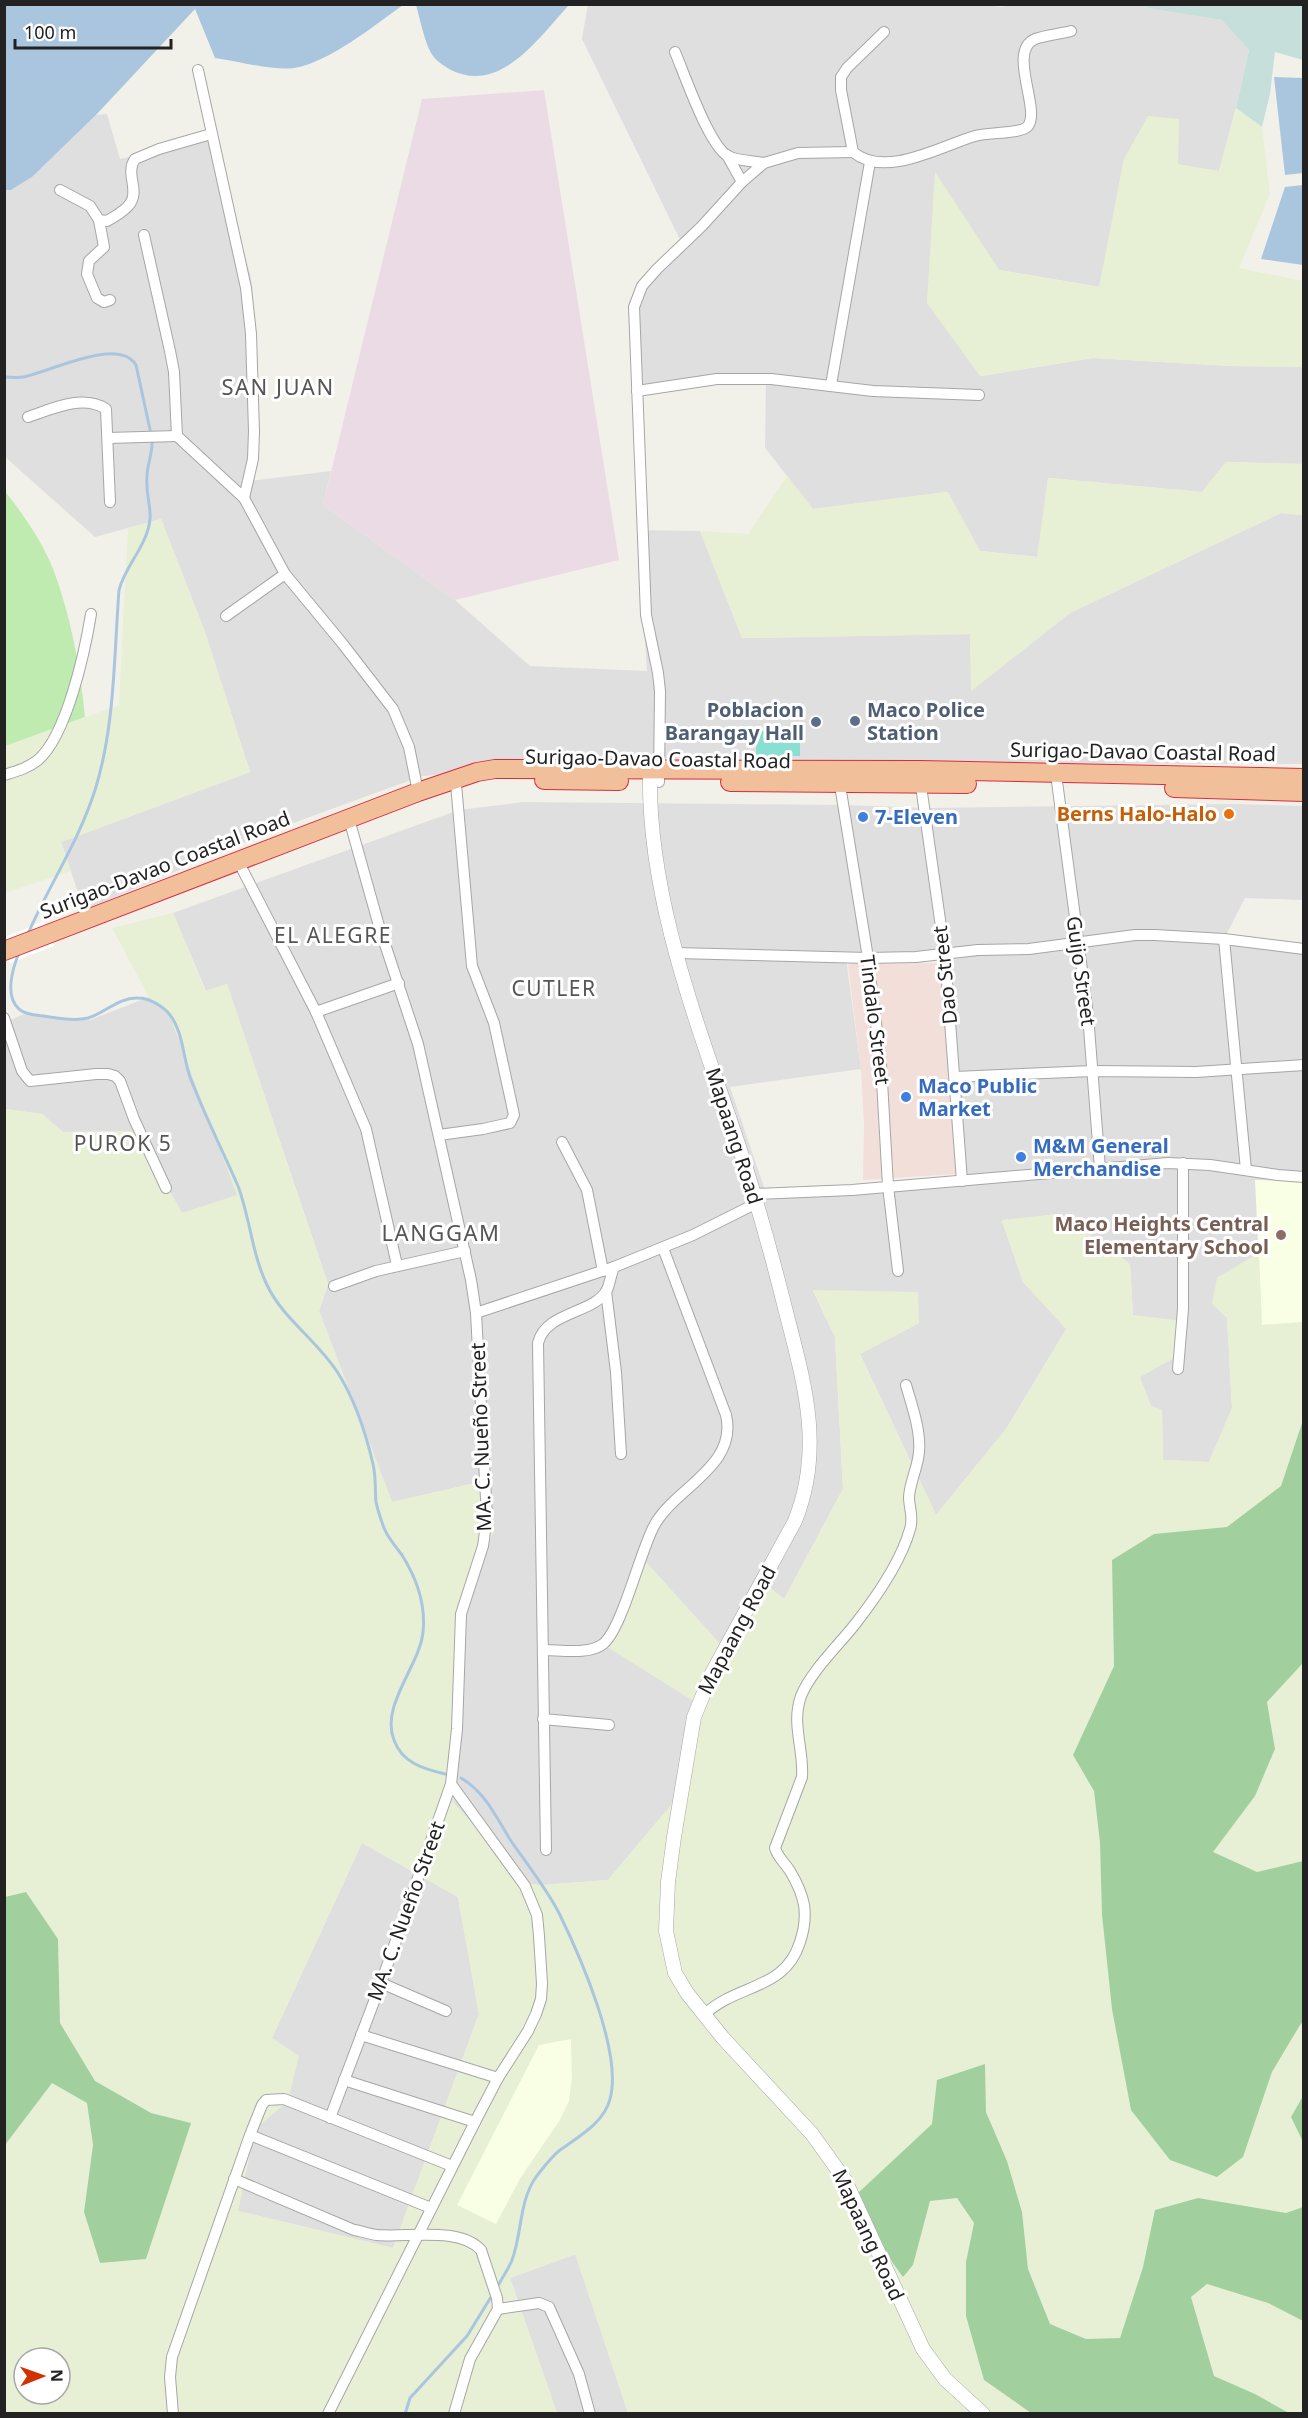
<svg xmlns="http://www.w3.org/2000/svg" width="1308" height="2418" font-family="'Noto Sans',sans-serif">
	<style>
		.residential { fill: #e0dfdf; fill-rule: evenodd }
		.commercial { fill: #f2dfd9 }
		.industrial { fill: #ebdbe4 }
		.education { fill: #f9ffe4 }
		.farmland { fill: #e7f0d5; fill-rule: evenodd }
		.grass { fill: #bfeab0 }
		.forest { fill: #a1d09e }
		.wetland { fill: #c6dfda }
		.pitch { fill: #88dfd2 }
		.water { fill: #aac6de }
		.pier { fill: #fff }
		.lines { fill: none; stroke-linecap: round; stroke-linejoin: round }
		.stream { stroke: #aac6de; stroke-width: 3 }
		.minor-casing { stroke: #a6a6a6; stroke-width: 12 }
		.tertiary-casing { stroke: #a6a6a6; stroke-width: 15 }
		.trunk-casing { stroke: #da2b3e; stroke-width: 20 }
		.minor { stroke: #fff; stroke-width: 10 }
		.tertiary { stroke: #fff; stroke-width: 14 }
		.trunk { stroke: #f1c09b; stroke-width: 18 }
		.service-dot { fill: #5c6f8a; stroke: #fff; stroke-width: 2 }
		.food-dot { fill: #e8710a; stroke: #fff; stroke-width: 2 }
		.shop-dot { fill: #3f7fe0; stroke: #fff; stroke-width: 2 }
		.education-dot { fill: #8d6e63; stroke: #fff; stroke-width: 2 }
		.labels { text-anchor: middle; stroke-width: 6; stroke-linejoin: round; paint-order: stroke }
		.service-label { font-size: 20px; font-weight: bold; fill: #4e5e75; stroke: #fff; text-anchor: end }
		.street-label { font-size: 20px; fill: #222; stroke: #fff }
		.food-label { font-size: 20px; font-weight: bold; fill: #c56008; stroke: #fff; text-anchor: end }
		.shop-label { font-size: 20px; font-weight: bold; fill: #366cbe; stroke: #fff; text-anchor: start }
		.education-label { font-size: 20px; font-weight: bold; fill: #785e54; stroke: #fff; text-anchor: end }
		.neighbourhood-label { font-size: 21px; letter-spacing: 1.5px; fill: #555; stroke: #fff }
		.quarter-label { font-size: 22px; letter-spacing: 1.5px; fill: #555; stroke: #fff }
	</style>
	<rect width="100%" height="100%" fill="#f2f1e9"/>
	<g class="residential">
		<polygon points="588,4 980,4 1001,7 1015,4 1144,4 1152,9 1223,20 1249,50 1236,108 1219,171 1124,159 1100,287 999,270 935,173 981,376 1093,358 1230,366 1303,367 1303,464 1226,462 1202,492 1048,478 1038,557 980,551 947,492 813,509 765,448 766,380 740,380 638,392 629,302 684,248 582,39"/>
		<polygon points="107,114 120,159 212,138 251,277 256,354 258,466 250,481 331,471 323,505 455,600 530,666 647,671 637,530 700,531 742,638 970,634 972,690 1070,613 1281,513 1303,515 1303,764 654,763 422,776 277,829 84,910 61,842 250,772 205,632 161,519 95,537 5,457 5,190 11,190 32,177 96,115"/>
		<path d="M523 802 845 805 928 808 1234 804 1303 806V900L1245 898 1222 943 1303 952 1304 1182 1256 1180 1259 1253 1217 1278 1227 1318 1232 1408 1209 1462 1163 1460 1162 1410 1151 1406 1139 1377 1181 1354 1133 1315 1130 1264 1070 1220 1057 1214 1002 1221 1023 1282 1067 1329 1006 1429 936 1515 860 1354 919 1323 813 1291 835 1337 843 1489 784 1599 767 1586 730 1655 640 1556 703 1707 688 1785 608 1880 542 1885 526 1884 453 1802 461 1706 464 1600 484 1481 392 1502 319 1311 328 1284 227 984 206 991 173 913 459 810ZM944 955 965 1180 767 1196 730 1087 861 1069 846 958Z"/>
		<polygon points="149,997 170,1016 238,1196 182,1213 135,1131 63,1132 42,1114 5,1109 5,1022 24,1014 90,1020"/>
		<polygon points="362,1843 458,1897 479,2014 393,2248 238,2211 272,2038"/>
		<polygon points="576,2254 628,2413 557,2413 510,2278"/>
	</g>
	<polygon class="commercial" points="940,963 956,1174 863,1180 864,1124 861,1069 848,964"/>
	<polygon class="industrial" points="544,90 619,560 455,600 323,505 422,99"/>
	<g class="education">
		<polygon points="1255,1180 1303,1182 1303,1322 1262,1325"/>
		<polygon points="571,2039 572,2077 569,2101 560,2120 521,2177 496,2225 457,2205 539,2044"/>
	</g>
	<g class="farmland">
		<polygon points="1236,108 1262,127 1270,194 1239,268 1303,281 1303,367 1230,366 1093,358 980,376 927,303 935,172 999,270 1099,287 1124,159 1148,116 1179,119 1178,164 1219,171"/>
		<polygon points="1226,462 1303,464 1303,515 1281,513 1070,613 971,691 970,634 742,638 700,531 748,534 787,476 813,509 948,492 980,551 1037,557 1048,478 1202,492"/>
		<polygon points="161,519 205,632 250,772 61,842 71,871 5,893 4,746 119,705 128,528"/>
		<path d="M173 913 205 991 227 984 328 1284 319 1311 392 1502 485 1481 494 1531 464 1600 461 1706 453 1802 526 1884 543 1885 608 1880 688 1785 703 1707 604 1645 640 1555 730 1655 767 1585 784 1599 843 1489 835 1337 813 1290 918 1292 919 1323 860 1354 936 1515 1006 1429 1066 1329 1023 1282 1002 1220 1057 1214 1070 1220 1130 1264 1133 1315 1183 1321 1181 1354 1140 1377 1151 1406 1162 1410 1163 1460 1209 1462 1232 1408 1227 1318 1212 1304 1217 1278 1259 1253 1262 1325 1303 1322V1420L1281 1486 1227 1527 1154 1534 1112 1560 1114 1666 1073 1755 1094 1791 1100 1843 1102 1915 1112 2009 1243 2157 1272 2072 1300 2025 1303 2022V2096L1291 2117 1303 2142V2207L1286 2213 1198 2198 1156 2210 1143 2267 1120 2338 1086 2339 1050 2324 1028 2269 1022 2212 1007 2161 986 2112 985 2064 932 2124 913 2265 930 2201 957 2198 974 2223 966 2262 984 2380 1031 2413H628L575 2254 510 2278 557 2413H5L4 2145 52 2083 87 2103 93 2145 84 2212 100 2263 146 2259 190 2123 151 2113 95 2081 60 2024 58 1939 26 1892 5 1897V1109L42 1114 63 1132 135 1131 182 1213 237 1195 170 1016 149 997 112 928ZM362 1843 458 1897 479 2014 393 2248 238 2211 255 2129 288 2101 299 2056 272 2038ZM571 2039 572 2077 569 2101 560 2120 521 2177 496 2224 457 2205 539 2045ZM24 2358H60V2394H24Z"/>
		<polygon points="1303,1663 1303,1861 1257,1872 1212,1852 1255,1796 1275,1750 1267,1702"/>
		<polygon points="1207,2284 1268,2303 1303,2321 1303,2413 1289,2413 1255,2394 1214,2376 1191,2297"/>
	</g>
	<path class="grass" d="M4 490C23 514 42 541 53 569 71 616 80 667 85 717L5 746Z"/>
	<g class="forest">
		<polygon points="1303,1420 1303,1663 1267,1702 1275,1749 1255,1796 1213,1852 1257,1872 1303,1861 1303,2022 1300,2025 1272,2072 1243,2157 1217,2177 1170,2160 1131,2110 1112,2009 1102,1915 1100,1843 1094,1791 1073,1755 1114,1666 1112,1560 1154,1534 1227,1527 1281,1486"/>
		<polygon points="26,1892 58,1939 60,2023 95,2081 151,2113 191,2123 146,2259 100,2263 84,2212 93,2145 87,2103 52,2083 5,2145 5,1897"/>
		<polygon points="985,2064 986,2112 1007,2161 1022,2212 1028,2269 1050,2324 1086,2339 1120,2338 1143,2267 1155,2210 1198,2198 1286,2213 1303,2207 1303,2321 1268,2303 1207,2284 1191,2297 1214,2376 1255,2394 1289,2413 1031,2413 984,2380 966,2316 966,2262 974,2223 957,2198 930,2201 913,2265 903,2277 877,2241 857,2194 932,2124 937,2080"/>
		<polygon points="1303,2096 1303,2142 1291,2117"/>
	</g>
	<polygon class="wetland" points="1144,5 1303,5 1303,60 1275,52 1270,94 1262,127 1236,108 1249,50 1222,20 1152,9"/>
	<polygon class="pitch" points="800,730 800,756 756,756 756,731"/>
	<g class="water">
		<path d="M4 5 5 4 403 5C375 25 328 63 294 68 275 71 236 61 215 58L195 9 96 115 32 177 11 190H5Z"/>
		<path d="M416 5V4L569 5C540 36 501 95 451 70 442 65 433 59 429 49 423 35 420 19 416 5Z"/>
		<polygon points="1274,77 1303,78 1303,173 1285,175"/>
		<polygon points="1303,185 1303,265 1261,259 1285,187"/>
	</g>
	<polygon class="pier" points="44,921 54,946 10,963 5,949 5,937"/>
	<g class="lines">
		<g class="stream">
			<path d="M4 377C11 377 17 378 23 377 50 372 118 336 136 365L151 434"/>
			<path d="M27 936C48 887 79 841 95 790 115 727 114 655 119 590 124 571 136 558 144 540 157 512 145 503 147 477 147 464 153 453 152 440"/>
			<path d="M19 953C13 967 4 996 19 1009 26 1016 41 1015 50 1017 62 1019 76 1021 88 1018 105 1013 119 997 138 998 149 998 163 1006 170 1015 183 1032 183 1057 190 1077 204 1114 222 1149 238 1186 250 1218 252 1254 267 1285 283 1319 318 1341 338 1373 355 1400 366 1434 373 1464 376 1477 375 1490 376 1502 378 1511 381 1520 384 1528 388 1538 396 1547 402 1555 417 1579 426 1604 423 1632 420 1665 380 1706 394 1740 402 1763 424 1769 445 1774"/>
			<path d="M461 1778C486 1793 496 1817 511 1841 527 1864 546 1888 559 1913 580 1956 623 2053 610 2099 604 2123 578 2137 560 2150 551 2157 543 2168 536 2177 519 2201 522 2234 512 2260 509 2268 503 2276 499 2284"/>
			<polyline points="405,2414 410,2398 467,2336 491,2297"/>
		</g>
		<defs>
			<g id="minor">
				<path d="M884 32 847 68 841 77V90L853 152C885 179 941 146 975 136 987 132 1022 134 1028 126 1041 109 1007 51 1035 39 1046 35 1060 34 1071 31"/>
				<path d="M675 52C684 73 709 146 728 156 738 161 754 161 764 163"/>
				<polyline points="727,155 742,182"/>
				<path d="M60 190 90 206 99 220 107 221C114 217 127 210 131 202 139 189 125 173 135 159L159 149 211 134"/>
				<polyline points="99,220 104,247 89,261 87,274 97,298 104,302 110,300"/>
				<polyline points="144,235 170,351 174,372 177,436 244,498 253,459 254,431 251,334 246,288 198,70"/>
				<polyline points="831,385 870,162"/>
				<polyline points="637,391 717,379 771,379 873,391 979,395"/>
				<path d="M28 417C52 409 82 394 106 409L110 502"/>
				<polyline points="108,438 177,436"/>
				<polyline points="244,498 285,574 342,643 393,709 409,747 418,792"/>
				<polyline points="226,616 285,574"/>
				<polyline points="1056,774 1088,1015 1100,1169"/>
				<path d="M4 775C17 771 28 768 38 760 67 735 85 651 91 614"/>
				<polyline points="839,779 868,958 881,1064 888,1186 898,1271"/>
				<polyline points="920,779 945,955 962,1181"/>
				<polyline points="659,782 660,691 658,673 646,615 634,307 642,286 657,269 702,226 742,182 764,163 798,153 853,152"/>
				<polyline points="238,861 316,1012 399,983"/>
				<polyline points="1224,939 1246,1170"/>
				<polyline points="677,953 868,958 916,957 978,950 1029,949 1135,935 1155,935 1224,939 1304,949"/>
				<polyline points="316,1012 366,1129 397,1265"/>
				<polyline points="4,1018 22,1071 30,1081 96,1074 108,1074 115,1076 120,1081 134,1119 166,1188"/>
				<polyline points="955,1077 1093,1071 1196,1072 1304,1065"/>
				<polyline points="439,1135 483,1129 510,1123 514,1115 494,1023 472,966 456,784"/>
				<polyline points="562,1142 587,1190 603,1271"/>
				<polyline points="754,1194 852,1190 1168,1163 1210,1165 1278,1175 1304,1177"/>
				<polyline points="334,1286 376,1271 465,1251"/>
				<polyline points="606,1291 616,1372 621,1454"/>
				<polyline points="476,1313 614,1267 693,1235 757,1203"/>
				<polyline points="1178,1369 1183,1309 1183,1163"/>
				<path d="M544 1650C561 1650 589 1655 603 1644 622 1629 640 1552 654 1526 674 1488 738 1467 726 1415L663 1248"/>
				<polyline points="543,1719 609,1725"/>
				<path d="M546 1850 538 1343C546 1311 594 1314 607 1290 610 1283 611 1274 614 1267"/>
				<polyline points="381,1983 446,2011"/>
				<path d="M704 2015C737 1983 785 1991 800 1942 804 1930 806 1918 804 1905 802 1894 796 1881 790 1871 785 1863 778 1858 775 1848L802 1777C804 1749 791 1724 801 1696 811 1671 839 1645 856 1623 877 1596 901 1562 910 1529 914 1518 909 1508 909 1497 910 1481 918 1467 919 1452 921 1431 912 1406 906 1385"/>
				<polyline points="361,2035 498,2078"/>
				<polyline points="344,2080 475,2122"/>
				<polyline points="330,2118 381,1983 451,1784 457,1729 461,1614 483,1546 487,1517 476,1313 471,1280 418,1044 379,926 349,819"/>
				<polyline points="250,2135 431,2208"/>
				<path d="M234 2179 354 2230C361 2231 369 2234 377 2235 407 2238 459 2226 481 2250L497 2298 498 2309 470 2359 454 2414"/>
				<polyline points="498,2309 539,2303 549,2307 579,2374 590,2414"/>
				<polyline points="173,2414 170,2377 172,2357 250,2135 262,2105 266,2100 284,2099 452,2166"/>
				<polyline points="328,2414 475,2122 498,2078 528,2031 536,2014 541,1999 542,1984 539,1936 537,1915 525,1886 451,1784"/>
			</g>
			<path id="tertiary" d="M650 769C647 891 693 1012 732 1126 752 1184 769 1244 784 1304 803 1379 825 1446 795 1521L712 1673 694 1717 674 1837 668 1882 666 1931 675 1973 687 1993 723 2038 812 2134 845 2180 923 2349 945 2379 983 2414"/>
			<g id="trunk">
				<polyline points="544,780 619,781"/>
				<polyline points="730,782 967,784"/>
				<polyline points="1174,788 1304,792"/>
				<polyline points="4,951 418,792 477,772 495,769 920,770 1304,778"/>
			</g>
		</defs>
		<use href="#minor" class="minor-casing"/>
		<use href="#tertiary" class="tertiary-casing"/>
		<use href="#trunk" class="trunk-casing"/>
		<use href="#minor" class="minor"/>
		<use href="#tertiary" class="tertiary"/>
		<use href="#trunk" class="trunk"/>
	</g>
	<g class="service-dot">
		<circle cx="855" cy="721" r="6"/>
		<circle cx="816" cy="722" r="6"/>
	</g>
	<circle class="food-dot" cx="1229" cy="814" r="6"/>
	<g class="shop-dot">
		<circle cx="863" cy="817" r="6"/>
		<circle cx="906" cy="1097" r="6"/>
		<circle cx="1021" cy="1157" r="6"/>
	</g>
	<circle class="education-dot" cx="1281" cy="1235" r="6"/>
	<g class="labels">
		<g class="service-label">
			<text x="804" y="717">Poblacion<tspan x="804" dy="23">Barangay Hall</tspan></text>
			<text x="867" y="717" text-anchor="start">Maco Police<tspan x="867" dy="23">Station</tspan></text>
		</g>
		<g class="street-label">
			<text transform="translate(1143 752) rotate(1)" y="7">Surigao-Davao Coastal Road</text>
			<text transform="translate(658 759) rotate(1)" y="7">Surigao-Davao Coastal Road</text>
			<text transform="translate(165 865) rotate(-21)" y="7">Surigao-Davao Coastal Road</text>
			<text transform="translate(1081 971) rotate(82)" y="7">Guijo Street</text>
			<text transform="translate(945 975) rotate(-96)" y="7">Dao Street</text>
			<text transform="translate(875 1020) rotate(83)" y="7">Tindalo Street</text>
			<text transform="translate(734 1136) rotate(72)" y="7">Mapaang Road</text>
			<text transform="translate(481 1437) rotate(-92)" y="7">MA. C. Nueño Street</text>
			<text transform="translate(737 1630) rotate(-62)" y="7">Mapaang Road</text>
			<text transform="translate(406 1911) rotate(-70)" y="7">MA. C. Nueño Street</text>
			<text transform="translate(868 2235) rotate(65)" y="7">Mapaang Road</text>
		</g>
		<g class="food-label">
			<text x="1217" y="821">Berns Halo-Halo</text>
		</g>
		<g class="shop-label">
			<text x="875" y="824">7-Eleven</text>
			<text x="918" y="1093">Maco Public<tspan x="918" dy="23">Market</tspan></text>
			<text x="1033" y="1153">M&amp;M General<tspan x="1033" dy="23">Merchandise</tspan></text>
		</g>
		<g class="education-label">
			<text x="1269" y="1231">Maco Heights Central<tspan x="1269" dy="23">Elementary School</tspan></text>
		</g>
		<g class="neighbourhood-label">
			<text x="333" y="943">EL ALEGRE</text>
			<text x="554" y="996">CUTLER</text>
			<text x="123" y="1151">PUROK 5</text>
		</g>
		<g class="quarter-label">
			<text x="278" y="395">SAN JUAN</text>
			<text x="441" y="1241">LANGGAM</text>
		</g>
	</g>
	<rect width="1308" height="2418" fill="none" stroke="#222222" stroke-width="12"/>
	<g transform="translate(42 2376) rotate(89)"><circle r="28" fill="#ffffff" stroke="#a7a7a7" stroke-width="1.5"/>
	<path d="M0-4.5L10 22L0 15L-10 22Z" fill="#d13202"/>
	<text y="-9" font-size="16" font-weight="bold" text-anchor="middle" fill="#222222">N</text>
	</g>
	<path d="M15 39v9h156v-9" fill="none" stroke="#222222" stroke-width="3"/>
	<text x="24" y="39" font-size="18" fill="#222222" stroke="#ffffff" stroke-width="4.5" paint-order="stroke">100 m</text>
</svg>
